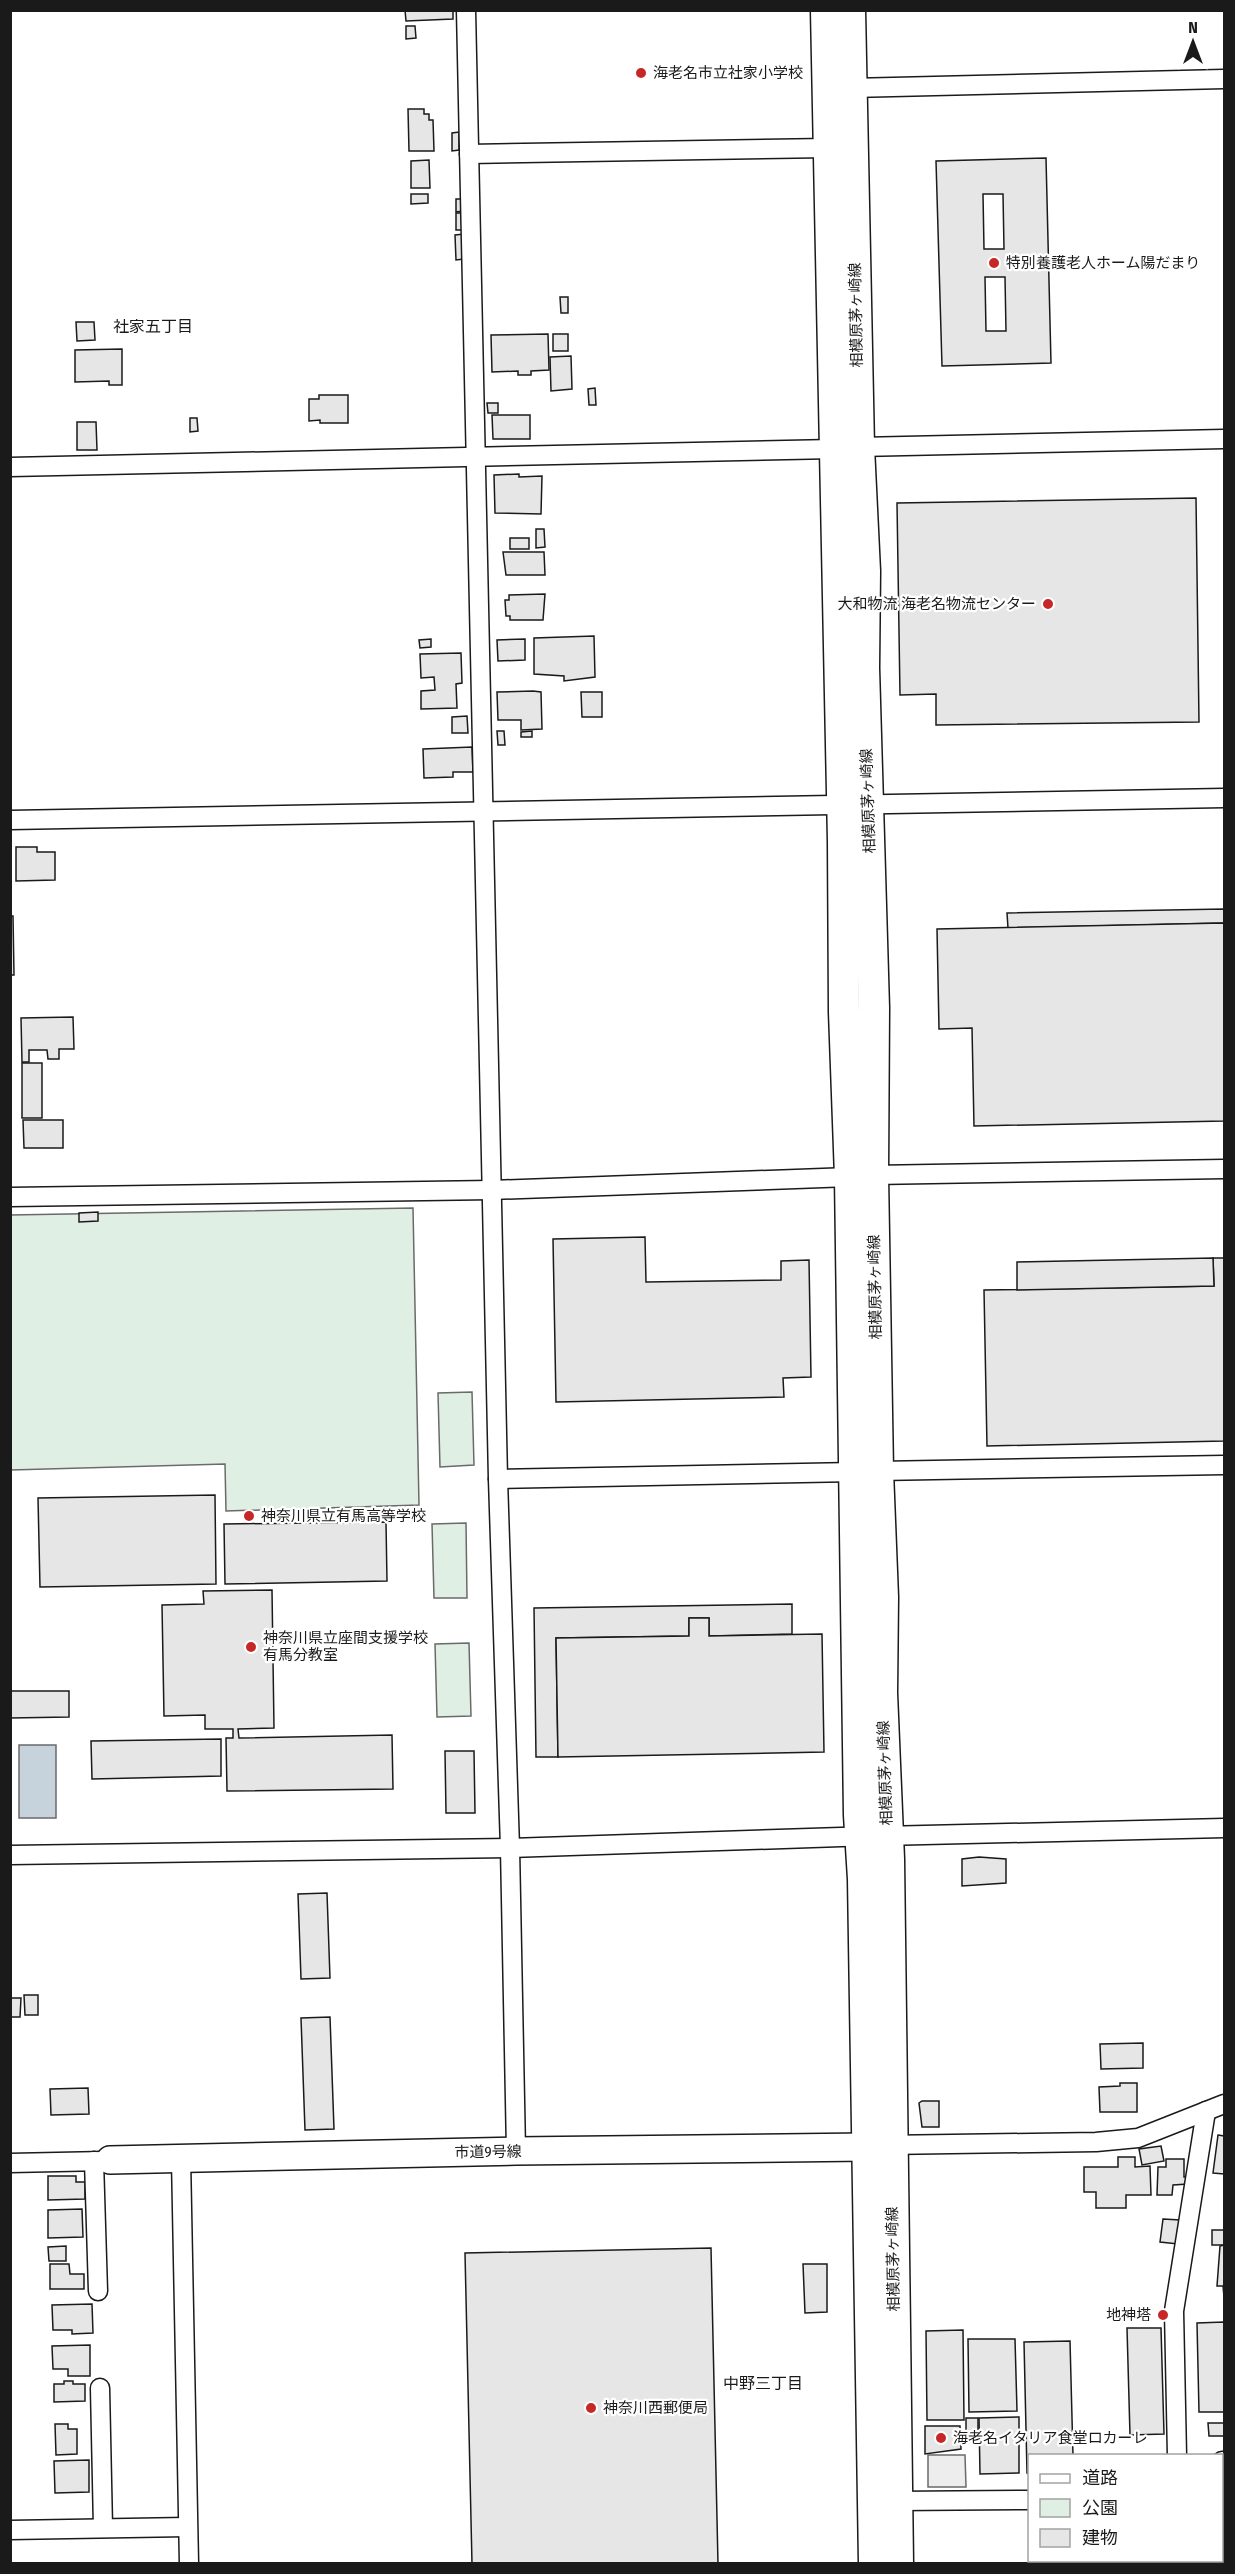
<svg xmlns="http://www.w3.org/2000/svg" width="1235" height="2574" font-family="'Fira Sans Condensed','Noto Sans JP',sans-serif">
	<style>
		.green { fill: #e0efe3; stroke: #6a6a6a; stroke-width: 1.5 }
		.parking { fill: #ededed; stroke: #6a6a6a; stroke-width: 1.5 }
		.water { fill: #c6d2dc; stroke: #6a6a6a; stroke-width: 1.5 }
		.building { fill: #e6e6e6; stroke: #1a1a1a; stroke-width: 1.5; fill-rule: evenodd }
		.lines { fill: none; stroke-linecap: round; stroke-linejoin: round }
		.street-casing { stroke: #1a1a1a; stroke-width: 21 }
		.secondary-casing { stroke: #1a1a1a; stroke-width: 30 }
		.primary-casing { stroke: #1a1a1a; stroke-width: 33 }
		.street { stroke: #fff; stroke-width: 18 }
		.secondary { stroke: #fff; stroke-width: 27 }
		.primary { stroke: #fff; stroke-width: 30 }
		.poi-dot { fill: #c62828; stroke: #fff; stroke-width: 2 }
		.labels { text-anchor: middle; stroke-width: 4.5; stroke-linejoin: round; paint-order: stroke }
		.poi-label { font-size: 15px; fill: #1a1a1a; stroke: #fff; text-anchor: start }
		.street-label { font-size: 15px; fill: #1a1a1a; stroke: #fff }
		.neighbourhood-label { font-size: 16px; fill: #1a1a1a; stroke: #fff }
	</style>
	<rect width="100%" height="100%" fill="#fff"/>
	<g class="green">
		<polygon points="413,1208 419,1505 226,1511 225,1464 11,1470 10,1215"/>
		<polygon points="472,1392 474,1465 440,1467 438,1393"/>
		<polygon points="466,1523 467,1598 434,1598 432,1524"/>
		<polygon points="469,1643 471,1716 437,1717 435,1644"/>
	</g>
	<polygon class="parking" points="928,2455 965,2455 966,2487 928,2487"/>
	<rect class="water" x="19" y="1745" width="37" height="73"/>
	<g class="building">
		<polygon points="405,10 453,10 453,19 406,21"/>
		<polygon points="406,26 415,26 416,38 406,39"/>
		<polygon points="408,109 424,109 424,114 429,114 429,120 433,120 434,151 409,151"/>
		<polygon points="459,132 459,150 452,151 452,133"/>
		<path d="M1046 158 1051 363 942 366 936 161ZM983 194H1003L1004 249H984ZM985 277H1005L1006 331H986Z"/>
		<polygon points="429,160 430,188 411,188 411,161"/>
		<polygon points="411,194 428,194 428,203 411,204"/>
		<polygon points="456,199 462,199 463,211 456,212"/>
		<rect x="456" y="213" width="7" height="17"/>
		<polygon points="464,234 464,259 456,260 455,235"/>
		<polygon points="560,297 568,297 568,313 561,313"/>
		<polygon points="76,322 94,322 95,340 77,341"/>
		<polygon points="548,334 549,370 531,371 531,375 518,375 518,371 492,372 491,335"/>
		<rect x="553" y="334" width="15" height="17"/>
		<polygon points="122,349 122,385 109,385 109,381 75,382 75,350"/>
		<polygon points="571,356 572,389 551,391 550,357"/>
		<polygon points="595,388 596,405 589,405 588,389"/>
		<polygon points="319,395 348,395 348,423 320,423 320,420 309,421 309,399 319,399"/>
		<polygon points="487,403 498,403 498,413 488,413"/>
		<polygon points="492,415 530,415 530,439 493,439"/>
		<polygon points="190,418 197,418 198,431 190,432"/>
		<polygon points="77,422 96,422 97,450 77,450"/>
		<polygon points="519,474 519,477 542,476 541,514 495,513 494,475"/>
		<polygon points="1196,498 1199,722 936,725 936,694 900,695 897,503"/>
		<polygon points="536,529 544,529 545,547 536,548"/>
		<rect x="510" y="538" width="19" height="11"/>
		<polygon points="503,552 544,552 545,575 506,575"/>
		<polygon points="545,594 543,620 510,620 510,616 506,616 505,600 509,600 509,595"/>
		<polygon points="594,636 595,677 564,681 564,676 534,674 534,638"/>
		<polygon points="431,639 431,647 420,648 419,640"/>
		<polygon points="525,639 525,660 498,661 497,640"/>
		<polygon points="461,653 462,683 456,684 457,708 421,709 421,691 435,690 434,677 421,678 420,654"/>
		<polygon points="533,691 541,692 542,729 521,730 521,720 498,720 497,692"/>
		<polygon points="581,692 602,692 602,717 582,717"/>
		<polygon points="467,716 468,733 452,733 452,717"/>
		<polygon points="497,731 504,731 505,745 498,745"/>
		<polygon points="532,731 532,737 521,737 521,732"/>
		<polygon points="472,747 473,772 453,772 453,777 424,778 423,749"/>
		<polygon points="16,847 37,847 37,852 55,852 55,880 16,881"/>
		<polygon points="1224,909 1224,923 1008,928 1007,913"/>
		<polygon points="10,916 13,916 14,975 10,975"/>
		<polygon points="1224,923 1224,1121 974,1126 972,1028 939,1029 937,929"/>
		<polygon points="73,1017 74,1049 59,1049 59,1059 48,1059 47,1050 29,1050 29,1062 22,1062 21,1018"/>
		<rect x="22" y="1063" width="20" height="55"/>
		<polygon points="23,1120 63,1120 63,1148 24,1148"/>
		<polygon points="98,1212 98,1221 79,1222 79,1213"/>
		<polygon points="645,1237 646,1282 781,1280 781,1261 809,1260 811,1377 783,1378 784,1397 556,1402 553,1239"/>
		<polygon points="1213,1258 1224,1258 1224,1441 987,1446 984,1290 1214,1286"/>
		<polygon points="1213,1258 1214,1286 1017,1290 1017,1262"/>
		<polygon points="215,1495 216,1584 40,1587 38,1498"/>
		<polygon points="386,1522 387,1581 225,1584 224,1524"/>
		<polygon points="272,1590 274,1728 238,1729 239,1738 392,1735 393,1789 227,1791 226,1738 233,1738 233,1729 205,1729 205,1715 164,1716 162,1605 204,1604 203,1591"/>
		<polygon points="792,1604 792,1634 709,1636 709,1618 689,1618 689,1636 556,1638 558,1757 536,1757 534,1608"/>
		<polygon points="689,1618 709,1618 709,1636 822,1634 824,1752 558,1757 556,1638 689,1636"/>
		<polygon points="10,1691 69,1691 69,1717 10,1718"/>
		<polygon points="221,1739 221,1776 92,1779 91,1741"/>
		<polygon points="445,1751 474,1751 475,1813 446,1813"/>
		<polygon points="979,1857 1006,1859 1006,1883 962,1886 962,1859"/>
		<polygon points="327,1893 330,1978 301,1979 298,1894"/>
		<polygon points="24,1995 38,1995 38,2015 25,2015"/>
		<polygon points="10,1998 21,1998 20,2017 10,2017"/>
		<polygon points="330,2017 334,2129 305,2130 301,2018"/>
		<polygon points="1143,2043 1143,2068 1101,2069 1100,2044"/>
		<polygon points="1120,2083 1137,2083 1137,2112 1100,2112 1099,2087 1120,2086"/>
		<polygon points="88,2088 89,2114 51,2115 50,2089"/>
		<polygon points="922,2101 939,2101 939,2127 922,2127 919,2103"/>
		<polygon points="1218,2135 1224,2136 1224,2174 1213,2173"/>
		<polygon points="1161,2146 1164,2161 1142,2165 1139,2149"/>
		<polygon points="1118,2157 1135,2157 1135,2167 1150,2166 1151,2195 1126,2195 1126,2208 1096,2208 1096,2192 1084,2192 1084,2167 1118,2167"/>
		<polygon points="1166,2159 1184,2159 1184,2177 1188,2177 1188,2184 1173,2185 1172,2195 1157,2195 1158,2167 1166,2167"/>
		<polygon points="48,2176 76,2176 76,2182 85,2182 85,2199 48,2200"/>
		<polygon points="82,2209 83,2237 48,2238 48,2210"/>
		<polygon points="1163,2219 1180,2220 1178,2244 1160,2242"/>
		<rect x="1212" y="2230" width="12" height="15"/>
		<polygon points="1224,2245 1224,2297 1223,2286 1217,2286 1220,2246"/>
		<polygon points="66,2246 66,2261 49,2261 48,2247"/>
		<polygon points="711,2248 718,2564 472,2564 465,2253"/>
		<polygon points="50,2264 69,2264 70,2274 84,2274 84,2289 50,2289"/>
		<polygon points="803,2264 827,2264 827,2312 805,2313"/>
		<polygon points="92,2304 93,2333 72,2334 72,2330 53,2330 52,2305"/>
		<polygon points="1224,2322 1224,2412 1199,2412 1197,2323"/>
		<polygon points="1127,2328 1161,2328 1164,2434 1130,2435"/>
		<polygon points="963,2330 964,2420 927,2420 926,2331"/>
		<polygon points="968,2339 1015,2339 1017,2411 969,2412"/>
		<polygon points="1070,2341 1073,2456 1030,2456 1030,2473 1027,2473 1024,2342"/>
		<polygon points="90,2345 90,2376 68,2376 68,2369 53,2369 52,2346"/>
		<polygon points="64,2381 73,2381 73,2384 85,2384 85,2401 54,2402 54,2384 64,2384"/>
		<polygon points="1019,2417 1019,2473 980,2474 979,2418"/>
		<rect x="966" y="2418" width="12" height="19"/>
		<polygon points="1208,2423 1224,2423 1224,2436 1209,2436"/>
		<polygon points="55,2424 68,2424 68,2429 77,2429 77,2454 56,2455"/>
		<polygon points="925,2426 960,2426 961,2449 925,2454"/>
		<polygon points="89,2460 89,2492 55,2493 54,2461"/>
	</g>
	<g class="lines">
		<defs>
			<g id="street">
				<polyline points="466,10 498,1479 510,1848 516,2151"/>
				<polyline points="851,88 1224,79"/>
				<polyline points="469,154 828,148"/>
				<polyline points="859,447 1224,439"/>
				<polyline points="10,467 834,449"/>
				<path d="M10 820C415 810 820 805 1224 798"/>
				<polyline points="873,1175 1224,1169"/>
				<polyline points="10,1197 492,1190 850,1177"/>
				<polyline points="878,1471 1224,1465"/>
				<polyline points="498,1479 855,1472"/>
				<polyline points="10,1855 510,1848 841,1837 1224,1828"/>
				<polyline points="885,2145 1096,2142 1138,2138 1224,2104"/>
				<polyline points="181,2158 189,2564"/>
				<polyline points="94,2161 98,2291"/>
				<polyline points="10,2163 105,2161"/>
				<polyline points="100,2388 103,2528"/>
				<polyline points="1177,2456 1174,2311 1206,2111"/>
				<polyline points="1222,2461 1224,2461"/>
				<polyline points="896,2501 1030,2500"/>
				<polyline points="10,2530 187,2527"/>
				<polyline points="1188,2564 1188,2560"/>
			</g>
			<polyline id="secondary" points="110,2160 516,2151 866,2147"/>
			<g id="primary">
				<polyline points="826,10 843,842 844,1012 850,1177 859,1815 863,1879 874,2564"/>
				<polyline points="850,10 859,447 865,571 864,668 874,1008 873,1175 878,1471 883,1597 882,1693 889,1859 898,2564"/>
			</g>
		</defs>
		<use href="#street" class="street-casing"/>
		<use href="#secondary" class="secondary-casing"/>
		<use href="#primary" class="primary-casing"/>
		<use href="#street" class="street"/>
		<use href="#secondary" class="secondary"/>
		<use href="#primary" class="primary"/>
	</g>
	<g class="poi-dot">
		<circle cx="641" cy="73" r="6"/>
		<circle cx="994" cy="263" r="6"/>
		<circle cx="1048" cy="604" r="6"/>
		<circle cx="249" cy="1516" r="6"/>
		<circle cx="251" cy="1647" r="6"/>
		<circle cx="1163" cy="2315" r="6"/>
		<circle cx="591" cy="2408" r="6"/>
		<circle cx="941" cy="2438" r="6"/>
	</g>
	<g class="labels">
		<g class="poi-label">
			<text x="653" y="78">海老名市立社家小学校</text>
			<text x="1006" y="268">特別養護老人ホーム陽だまり</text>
			<text x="1036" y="609" text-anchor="end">大和物流 海老名物流センター</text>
			<text x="261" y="1521">神奈川県立有馬高等学校</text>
			<text x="263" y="1643">神奈川県立座間支援学校<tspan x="263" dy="17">有馬分教室</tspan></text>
			<text x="1151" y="2320" text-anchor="end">地神塔</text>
			<text x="603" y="2413">神奈川西郵便局</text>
			<text x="953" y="2443">海老名イタリア食堂ロカーレ</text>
		</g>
		<g class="street-label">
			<text transform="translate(856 315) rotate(-91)" y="5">相模原茅ヶ崎線</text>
			<text transform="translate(868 801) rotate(-92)" y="5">相模原茅ヶ崎線</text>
			<text transform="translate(875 1287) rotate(-91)" y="5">相模原茅ヶ崎線</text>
			<text transform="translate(885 1773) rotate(-92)" y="5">相模原茅ヶ崎線</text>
			<text transform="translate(488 2152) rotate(-1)" y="5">市道9号線</text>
			<text transform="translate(893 2259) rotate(-91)" y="5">相模原茅ヶ崎線</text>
		</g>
		<g class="neighbourhood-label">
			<text x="153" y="332">社家五丁目</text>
			<text x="763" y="2389">中野三丁目</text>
		</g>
	</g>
	<rect width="1235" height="2574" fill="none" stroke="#1a1a1a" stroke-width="24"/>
	<rect x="1028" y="2454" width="195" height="108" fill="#ffffff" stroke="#a3a3a3" stroke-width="1.5"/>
	<rect x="1040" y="2474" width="30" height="9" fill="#ffffff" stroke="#a3a3a3" stroke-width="1.5"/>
	<text x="1082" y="2484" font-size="18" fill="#1a1a1a">道路</text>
	<rect x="1040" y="2499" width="30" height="18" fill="#e0efe3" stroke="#a3a3a3" stroke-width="1.5"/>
	<text x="1082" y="2514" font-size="18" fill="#1a1a1a">公園</text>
	<rect x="1040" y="2529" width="30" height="18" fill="#e6e6e6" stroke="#a3a3a3" stroke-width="1.5"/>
	<text x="1082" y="2544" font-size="18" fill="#1a1a1a">建物</text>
	<g transform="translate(1193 42)" stroke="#ffffff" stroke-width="4.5" paint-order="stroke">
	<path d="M0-4.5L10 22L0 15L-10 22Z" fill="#1a1a1a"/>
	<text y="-9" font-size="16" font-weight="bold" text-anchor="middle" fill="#1a1a1a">N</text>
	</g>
</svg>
